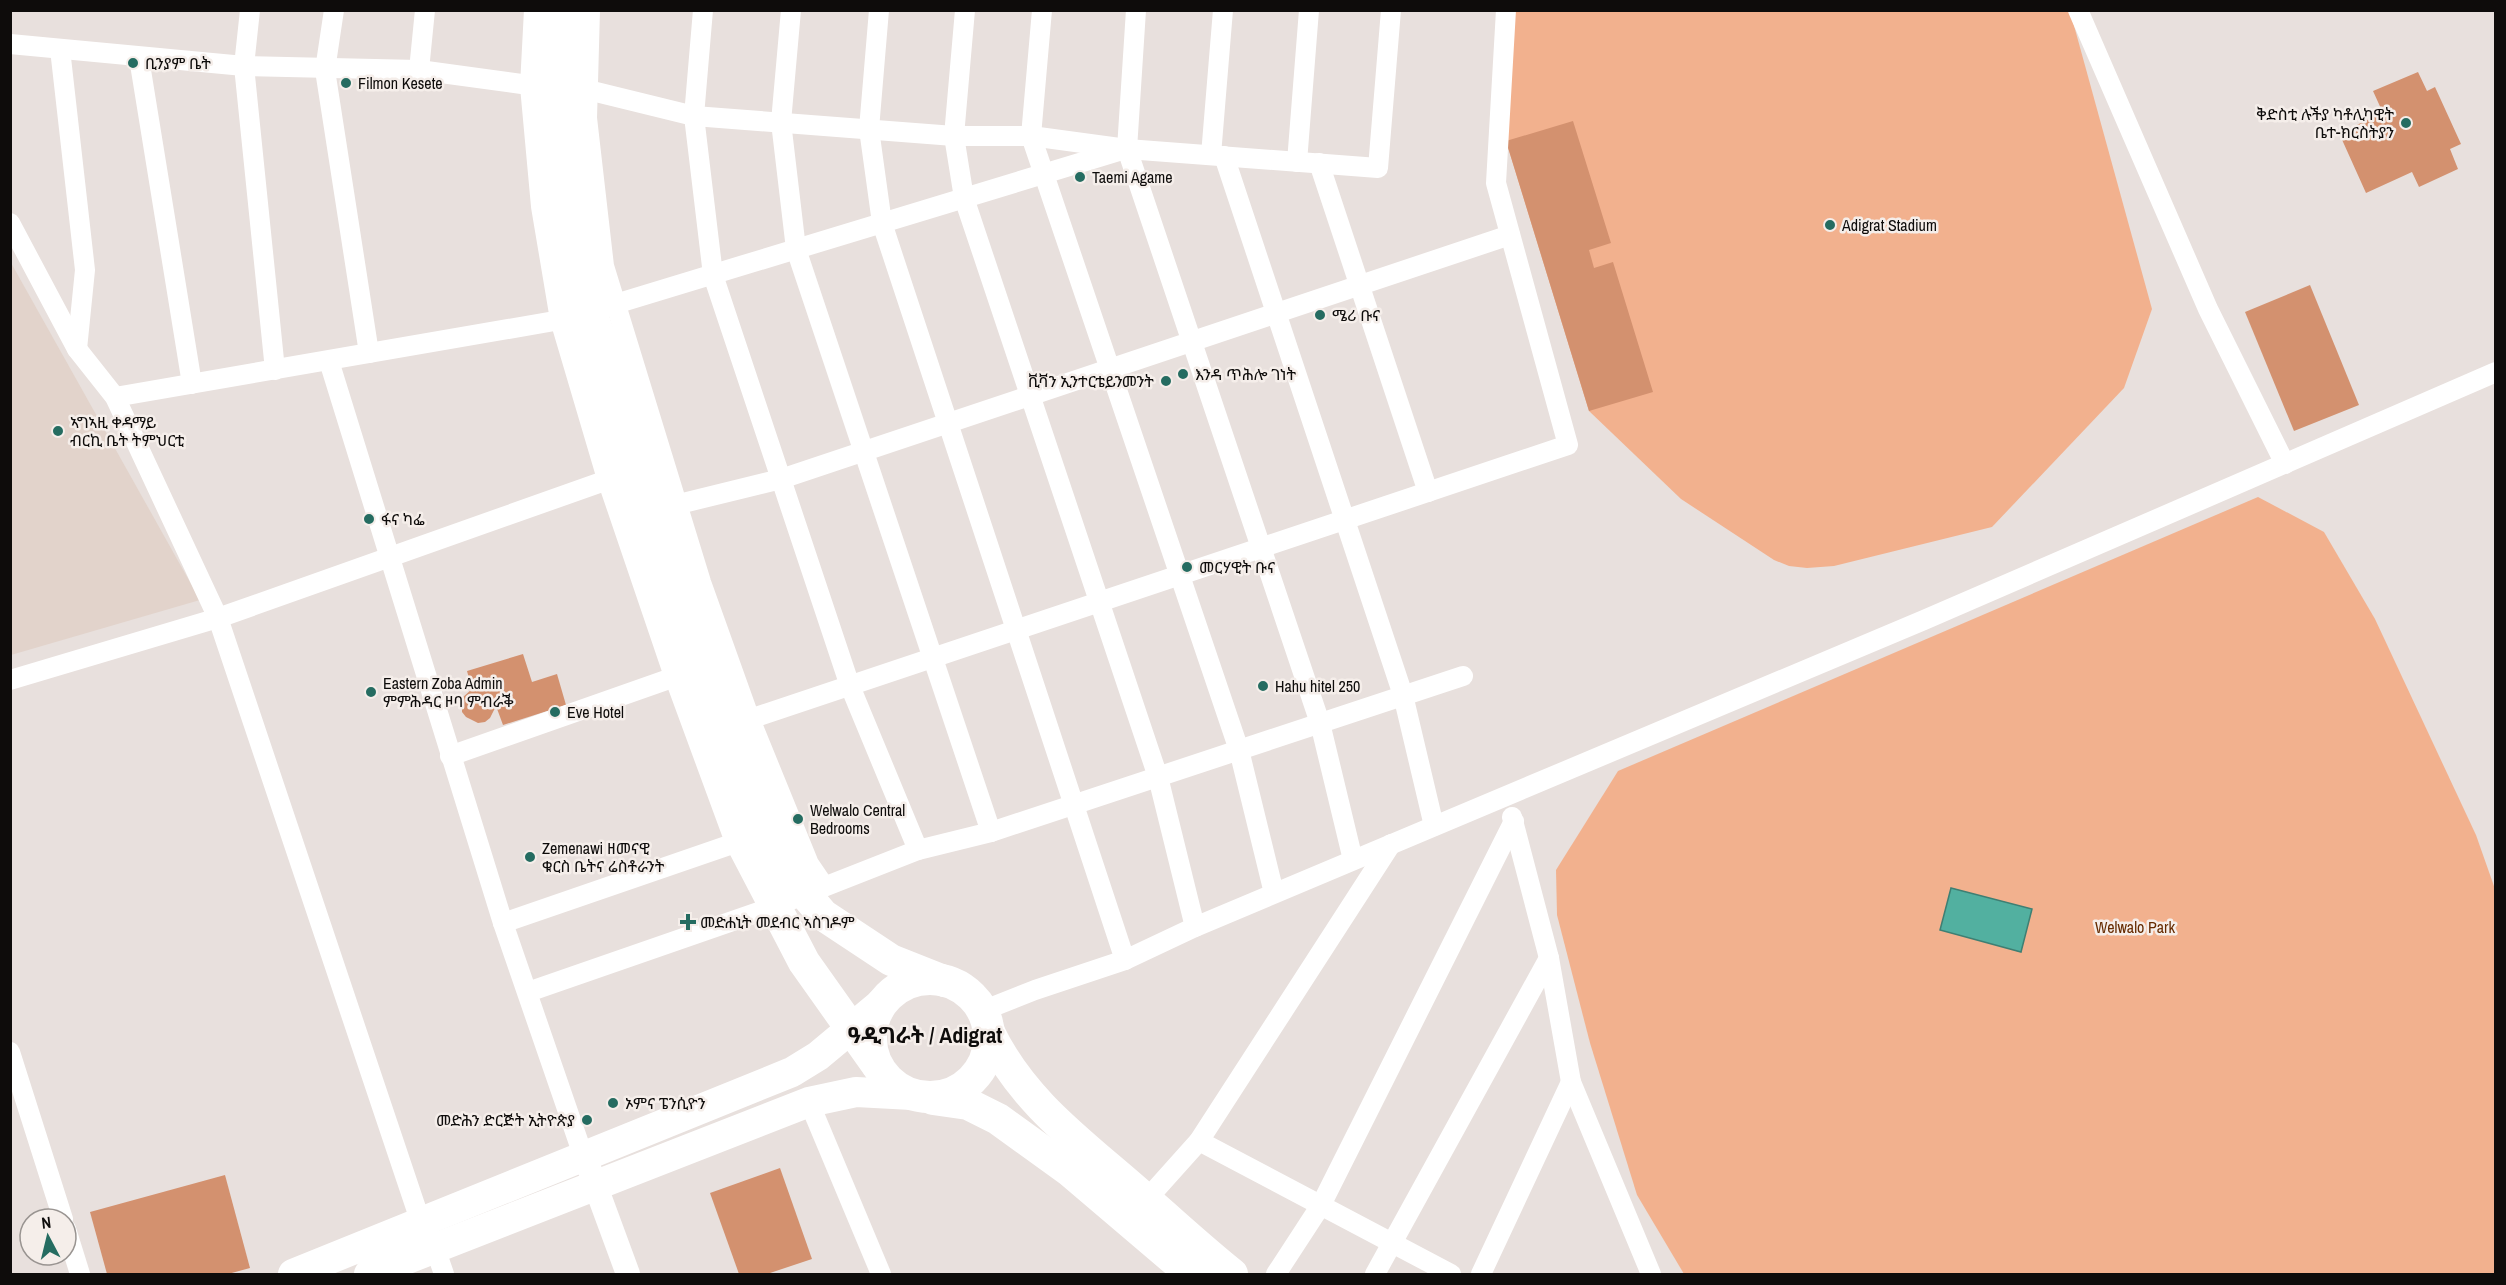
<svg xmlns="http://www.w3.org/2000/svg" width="2506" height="1285" font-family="'Archivo Narrow','Noto Sans Ethiopic',sans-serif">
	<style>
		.built { fill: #e2d3cb }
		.green { fill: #f2b18e }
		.water { fill: #52b0a0; stroke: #3e7f73; stroke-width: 1.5 }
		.building { fill: #d3916f }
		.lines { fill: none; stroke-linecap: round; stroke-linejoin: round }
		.minor { stroke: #fff; stroke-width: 20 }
		.tertiary { stroke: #fff; stroke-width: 24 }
		.primary { stroke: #fff; stroke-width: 30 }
		.trunk { stroke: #fff; stroke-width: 32 }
		.poi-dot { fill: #256c61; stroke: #f5eeea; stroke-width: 2 }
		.labels { text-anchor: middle; stroke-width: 5; stroke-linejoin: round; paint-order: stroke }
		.poi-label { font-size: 16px; fill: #0e0c0b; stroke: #f5eeea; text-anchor: start }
		.park-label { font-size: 16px; fill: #662b00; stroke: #f5eeea }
		.district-label { font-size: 22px; font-weight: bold; fill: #0e0c0b; stroke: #f5eeea }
	</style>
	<rect width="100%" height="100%" fill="#e8e0dd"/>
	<polygon class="built" points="10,261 200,600 11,655 10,655"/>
	<g class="green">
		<polygon points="1513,11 2070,11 2152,309 2124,388 1992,527 1834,566 1807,568 1789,566 1774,560 1681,499 1589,411 1506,141"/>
		<polygon points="2258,497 2324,532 2375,619 2476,835 2495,889 2495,1274 1684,1274 1637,1195 1590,1043 1557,915 1556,870 1618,771"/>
	</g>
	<polygon class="water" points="1951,888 2032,909 2021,952 1940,930"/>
	<g class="building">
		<polygon points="2418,72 2427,91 2435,87 2461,144 2450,149 2458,169 2419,187 2412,172 2366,193 2339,133 2383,113 2373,91"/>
		<polygon points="1573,121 1611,243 1589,250 1594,268 1613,262 1653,392 1589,411 1506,141"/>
		<polygon points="2310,285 2359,405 2294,431 2245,312"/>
		<polygon points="523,654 532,682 557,674 566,705 503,725 496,706 490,718 485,722 478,723 466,717 462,712 462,698 472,689 467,671"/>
		<polygon points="780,1168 812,1259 767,1274 739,1274 710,1193"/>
		<polygon points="225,1175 250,1268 228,1274 107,1274 90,1212"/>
	</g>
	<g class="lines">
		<g class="minor">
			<polyline points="250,10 244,66 275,370"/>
			<polyline points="334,10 325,70 369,353"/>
			<polyline points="590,10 587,118 604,266 701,582 750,719 809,864 824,886"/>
			<polyline points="703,10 694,116 713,275 850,686 918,850"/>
			<polyline points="791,10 781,122 796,249 991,832"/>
			<polyline points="879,10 869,129 882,223 1125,960"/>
			<polyline points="965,10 954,136 964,198 1158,777 1195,927"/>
			<polyline points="1042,10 1031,136 1239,750 1274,893"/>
			<polyline points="1136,10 1127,149 1320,723 1353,860"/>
			<polyline points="2078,10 2208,309 2285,464"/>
			<polyline points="10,44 244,66 419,70 536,86 588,90 694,116 954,136 1031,136 1127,149 1378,168 1391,10"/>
			<polyline points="60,49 85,270 77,349"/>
			<polyline points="139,58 192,384"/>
			<polyline points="419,70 425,10"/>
			<polyline points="1211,155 1223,10"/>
			<polyline points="1224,156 1403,695 1434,826"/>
			<polyline points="1297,162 1309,10"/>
			<polyline points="1319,163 1428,492"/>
			<polyline points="10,223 77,349 115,397 218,618 421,1223 435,1248 444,1274"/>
			<polyline points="329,361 503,923 584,1158"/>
			<polyline points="115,397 566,319 1119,151"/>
			<polyline points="679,504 781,479 1510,235"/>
			<polyline points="10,680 218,618 613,478"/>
			<polyline points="750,719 1568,445 1496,183 1506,10"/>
			<polyline points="450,756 689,672"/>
			<polyline points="1512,817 1549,958 1571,1082 1651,1274"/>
			<polyline points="503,923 741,841"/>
			<polyline points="528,992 773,907 918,850 991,832 1463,676"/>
			<polyline points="982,1011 1035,990 1125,960 1195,927 1924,620 2496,372"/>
			<polyline points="10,1052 63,1219"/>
			<polyline points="809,1102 881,1274"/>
			<polyline points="1199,1141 1451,1274"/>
			<polyline points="1139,1208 1199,1141 1391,844"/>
			<polyline points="66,1229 80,1274"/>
			<polyline points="1276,1274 1321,1205 1514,821"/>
			<polyline points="1375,1274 1549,958"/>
			<polyline points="1481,1274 1571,1082"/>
		</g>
		<polyline class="tertiary" points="589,1168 628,1274"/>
		<g class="primary">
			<polyline points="293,1274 792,1072 818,1056 884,1001"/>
			<polyline points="369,1274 809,1102 856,1092 912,1095"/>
		</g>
		<g class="trunk">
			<polyline points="540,10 536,86 547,206 566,319 613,478 680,675 741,841 804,962 877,1065"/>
			<polyline points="568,10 565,89 575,208 591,312 708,665 773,840 789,875 823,915 891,960 944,981"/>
			<circle cx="930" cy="1038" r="59"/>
			<path d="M989 1032C1023 1104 1087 1147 1145 1199 1174 1224 1202 1250 1232 1274"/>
			<polyline points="933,1099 968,1104 998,1119 1070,1171 1191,1274"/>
		</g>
	</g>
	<g class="poi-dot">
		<circle cx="133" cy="63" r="6"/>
		<circle cx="346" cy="83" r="6"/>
		<circle cx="2406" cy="123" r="6"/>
		<circle cx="1080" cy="177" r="6"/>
		<circle cx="1830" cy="225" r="6"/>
		<circle cx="1320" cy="315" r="6"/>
		<circle cx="1183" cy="374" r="6"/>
		<circle cx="1166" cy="381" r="6"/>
		<circle cx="58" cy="431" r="6"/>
		<circle cx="369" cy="519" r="6"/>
		<circle cx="1187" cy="567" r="6"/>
		<circle cx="1263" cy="686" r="6"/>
		<circle cx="371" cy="692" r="6"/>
		<circle cx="555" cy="712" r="6"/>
		<circle cx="798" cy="819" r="6"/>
		<circle cx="530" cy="857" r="6"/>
		<path d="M685 913h6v6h6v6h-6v6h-6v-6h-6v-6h6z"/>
		<circle cx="613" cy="1103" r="6"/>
		<circle cx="587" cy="1120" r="6"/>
	</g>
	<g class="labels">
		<g class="poi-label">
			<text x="145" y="69">ቢንያም ቤት</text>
			<text x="358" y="89">Filmon Kesete</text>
			<text x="2394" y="120" text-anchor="end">ቅድስቲ ሉችያ ካቶሊካዊት<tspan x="2394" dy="18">ቤተ-ክርስትያን</tspan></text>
			<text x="1092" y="183">Taemi Agame</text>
			<text x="1842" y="231">Adigrat Stadium</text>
			<text x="1332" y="321">ሜሪ ቡና</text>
			<text x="1195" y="380">እንዳ ጥሕሎ ገነት</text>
			<text x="1154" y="387" text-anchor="end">ቪቫን ኢንተርቴይንመንት</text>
			<text x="70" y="428">ኣግኣዚ ቀዳማይ<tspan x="70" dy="18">ብርኪ ቤት ትምህርቲ</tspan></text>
			<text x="381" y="525">ፋና ካፌ</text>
			<text x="1199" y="573">መርሃዊት ቡና</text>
			<text x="383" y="689">Eastern Zoba Admin<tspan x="383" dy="18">ምምሕዳር ዞባ ምብራቕ</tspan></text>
			<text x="1275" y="692">Hahu hitel 250</text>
			<text x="567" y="718">Eve Hotel</text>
			<text x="810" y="816">Welwalo Central<tspan x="810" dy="18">Bedrooms</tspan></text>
			<text x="542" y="854">Zemenawi ዘመናዊ<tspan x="542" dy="18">ቁርስ ቤትና ሬስቶራንት</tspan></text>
			<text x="700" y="928">መድሐኒት መደብር ኣስገዶም</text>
			<text x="625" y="1109">ኦምና ፔንሲዮን</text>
			<text x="575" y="1126" text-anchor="end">መድሕን ድርጅት ኢትዮጵያ</text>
		</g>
		<g class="park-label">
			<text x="2135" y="933">Welwalo Park</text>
		</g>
		<g class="district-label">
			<text x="925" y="1043">ዓዲግራት / Adigrat</text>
		</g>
	</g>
	<rect width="2506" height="1285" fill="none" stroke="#0e0c0b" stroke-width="24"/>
	<g transform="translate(48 1237) rotate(353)"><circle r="28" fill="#f5eeea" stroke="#999491" stroke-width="1.5"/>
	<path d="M0-4.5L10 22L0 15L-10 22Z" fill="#256c61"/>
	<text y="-9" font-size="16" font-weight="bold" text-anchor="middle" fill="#0e0c0b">N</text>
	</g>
</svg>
